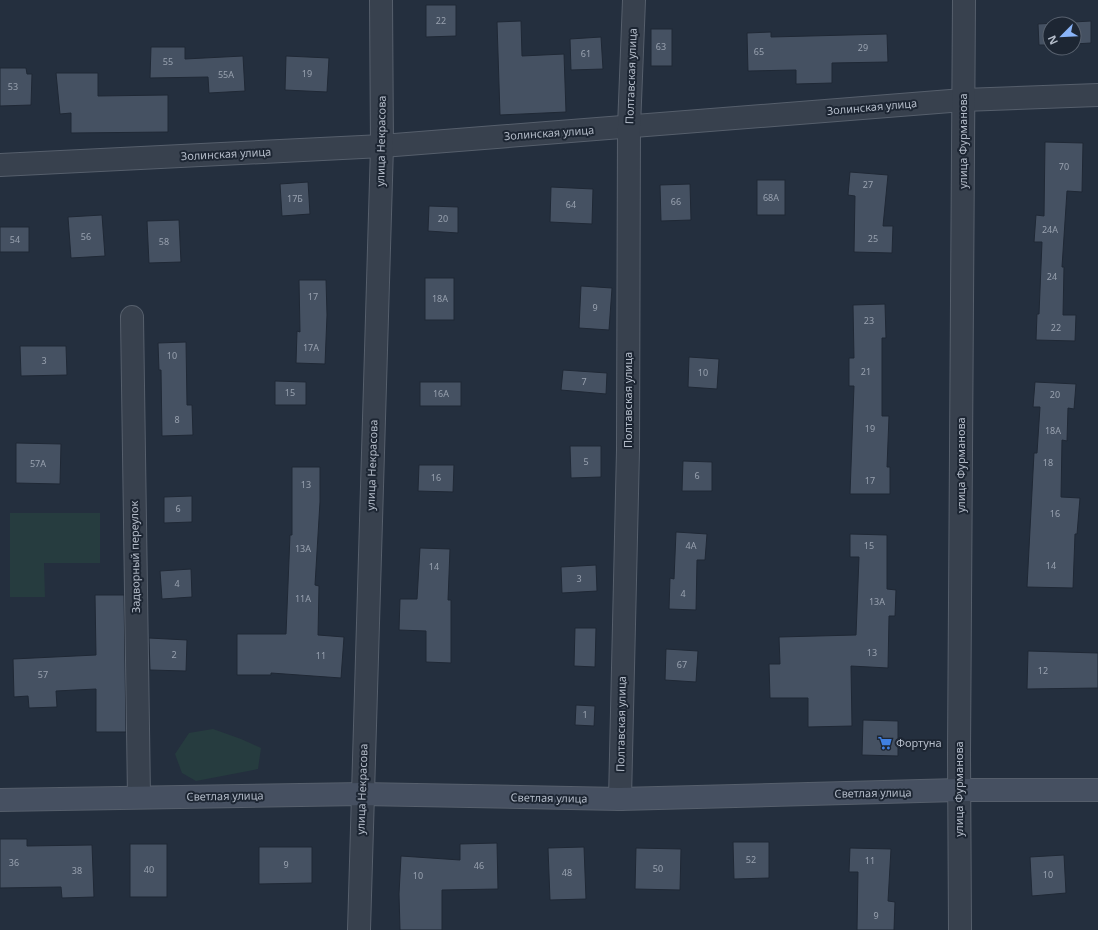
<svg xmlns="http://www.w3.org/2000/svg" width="1098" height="930" font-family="'Noto Sans',sans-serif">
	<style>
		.green { fill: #263c3f }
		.building { fill: #455162; stroke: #1f2835 }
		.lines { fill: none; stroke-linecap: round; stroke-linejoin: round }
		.minor-casing { stroke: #565f6c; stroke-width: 24 }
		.secondary-casing { stroke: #565f6c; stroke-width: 24 }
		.minor { stroke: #38414e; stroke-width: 22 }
		.secondary { stroke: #465061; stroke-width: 22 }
		.labels { text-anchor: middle; stroke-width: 4; stroke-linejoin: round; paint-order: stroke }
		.number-label { font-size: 9px; fill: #98a1af }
		.street-label { font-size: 11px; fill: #b4bcc9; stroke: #1d2633 }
		.poi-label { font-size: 11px; fill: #b4bcc9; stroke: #1d2633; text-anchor: start }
	</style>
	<rect width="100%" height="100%" fill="#242f3e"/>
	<g class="green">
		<polygon points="10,513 100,513 100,563 44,563 45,597 10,597"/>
		<polygon points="213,729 241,739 261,748 258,769 196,781 182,773 175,754 189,733"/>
	</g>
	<g class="building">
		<polygon points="426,5 456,5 456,36 426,37"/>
		<polygon points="521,21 522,56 564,54 566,112 500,115 497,22"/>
		<polygon points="1091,21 1091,43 1074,44 1074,24 1050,24 1050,45 1039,45 1038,24"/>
		<rect x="651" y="29" width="21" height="37"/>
		<polygon points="771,32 771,37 887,34 888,62 832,63 832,83 796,84 796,70 748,71 747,33"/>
		<polygon points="601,37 603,69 571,70 570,39"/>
		<polygon points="151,47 185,47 185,59 243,56 245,91 209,93 208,77 150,78"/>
		<polygon points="286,56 329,58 327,92 285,90"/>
		<polygon points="0,68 26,68 27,74 32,74 31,105 0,106"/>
		<polygon points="56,73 98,73 98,96 168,95 168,132 71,133 71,113 60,114"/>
		<polygon points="1045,142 1083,143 1082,192 1067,191 1062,267 1064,267 1063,315 1076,315 1075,341 1036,340 1037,314 1039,314 1042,242 1034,242 1036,215 1044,216"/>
		<polygon points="850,172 888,175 883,226 893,226 892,253 854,252 855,196 848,195"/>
		<rect x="757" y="180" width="28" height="35"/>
		<polygon points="308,182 310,214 282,216 280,184"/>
		<polygon points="690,184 691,220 661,221 660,185"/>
		<polygon points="551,187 593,189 592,224 550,222"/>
		<polygon points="429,206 458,207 458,233 428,231"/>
		<polygon points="102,215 105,256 71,258 68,217"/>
		<polygon points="179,220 181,262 149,263 147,221"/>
		<rect x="0" y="227" width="29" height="25"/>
		<rect x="425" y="278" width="29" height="42"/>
		<polygon points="299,280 326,280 327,315 325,364 296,363 297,331 300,332"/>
		<polygon points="581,286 612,288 609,330 579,328"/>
		<polygon points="885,304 886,338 882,338 882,416 889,416 887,467 890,467 890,494 850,494 854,386 849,386 849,358 854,358 853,305"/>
		<polygon points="186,342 187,405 192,405 193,435 162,436 161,370 159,370 158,343"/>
		<polygon points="20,346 66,346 67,375 21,376"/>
		<polygon points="689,357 719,359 717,389 688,387"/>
		<polygon points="563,370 607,373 606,394 561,390"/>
		<polygon points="275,381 306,382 306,405 275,405"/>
		<rect x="420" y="382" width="41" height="24"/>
		<polygon points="1035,382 1076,384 1074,409 1068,408 1067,441 1062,440 1061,497 1080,498 1077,534 1075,534 1073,588 1027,587 1034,453 1037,453 1040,407 1033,407"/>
		<polygon points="16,443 61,444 60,484 16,483"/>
		<polygon points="570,446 601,446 601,477 571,478"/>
		<polygon points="683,461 712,462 712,491 682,491"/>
		<polygon points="419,465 454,465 453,492 418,491"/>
		<polygon points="292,467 320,467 320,502 315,585 319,586 318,635 344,637 341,678 271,673 271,675 237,675 237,634 286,634 290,535 292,535"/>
		<polygon points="192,496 192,522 164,523 164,497"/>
		<polygon points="676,532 707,534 705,560 697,560 696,610 669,609 670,578 674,579"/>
		<polygon points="850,534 887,535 887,589 896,590 895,616 889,616 888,668 851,666 852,726 808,727 808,698 770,698 769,664 780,664 779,637 856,635 859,557 850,557"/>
		<polygon points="420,548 450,549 448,600 451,600 451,663 426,662 426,631 399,630 400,599 417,599"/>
		<polygon points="596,565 597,591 562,593 561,567"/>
		<polygon points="191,569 192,597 162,599 160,571"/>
		<polygon points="95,595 124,595 126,732 96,732 96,689 56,691 57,707 29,708 28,696 14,697 13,659 96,655"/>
		<polygon points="575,628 596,628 595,667 574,666"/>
		<polygon points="149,638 187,640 186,671 150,670"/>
		<polygon points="666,649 698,651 696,682 665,680"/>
		<polygon points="1028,651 1098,653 1098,688 1027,689"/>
		<polygon points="576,705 595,706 594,726 575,725"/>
		<polygon points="863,720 898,721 898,756 862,755"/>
		<polygon points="0,839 27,839 27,846 92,845 94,897 62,898 61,887 0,888"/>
		<polygon points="733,842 769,842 769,878 734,879"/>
		<polygon points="497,843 498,889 442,890 442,930 400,930 399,894 401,856 460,860 460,844"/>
		<rect x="130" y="844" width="37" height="53"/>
		<polygon points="259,847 312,847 312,883 259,884"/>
		<polygon points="584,847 586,899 550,900 548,848"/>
		<polygon points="636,848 681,849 680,890 635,889"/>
		<polygon points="850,848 891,849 888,901 895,902 894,930 857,930 858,872 849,872"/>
		<polygon points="1064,855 1066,893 1032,896 1030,857"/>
	</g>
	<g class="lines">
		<defs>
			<g id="minor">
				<polyline points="0,165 382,146 963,100 1098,95"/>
				<polyline points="132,317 139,797"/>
				<polyline points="620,799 628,450 629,127 634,0"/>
				<polyline points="359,930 382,146 381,0"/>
				<polyline points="960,930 959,754 964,0"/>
			</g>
			<polyline id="secondary" points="0,800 362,794 620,799 958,790 1098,790"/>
		</defs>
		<use href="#minor" class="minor-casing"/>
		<use href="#secondary" class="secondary-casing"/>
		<use href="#minor" class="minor"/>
		<use href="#secondary" class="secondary"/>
	</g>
	<defs>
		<symbol id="supermarket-bare" viewBox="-9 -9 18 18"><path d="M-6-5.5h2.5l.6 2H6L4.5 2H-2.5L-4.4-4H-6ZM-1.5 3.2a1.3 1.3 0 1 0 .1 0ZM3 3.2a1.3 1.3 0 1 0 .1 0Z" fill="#3f7fe0" stroke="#1d2633" stroke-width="2.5" paint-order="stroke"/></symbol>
	</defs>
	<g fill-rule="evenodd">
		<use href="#supermarket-bare" x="875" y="733" width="20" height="20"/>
	</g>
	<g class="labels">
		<g class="number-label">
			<text x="441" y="24">22</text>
			<text x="661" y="50">63</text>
			<text x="863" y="51">29</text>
			<text x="759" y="55">65</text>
			<text x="586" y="57">61</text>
			<text x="168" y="65">55</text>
			<text x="307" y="77">19</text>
			<text x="226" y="78">55А</text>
			<text x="13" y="90">53</text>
			<text x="1064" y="170">70</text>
			<text x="868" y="188">27</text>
			<text x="771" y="201">68А</text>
			<text x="295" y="202">17Б</text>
			<text x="676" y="205">66</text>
			<text x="571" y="208">64</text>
			<text x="443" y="222">20</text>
			<text x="1050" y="233">24А</text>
			<text x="86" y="240">56</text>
			<text x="873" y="242">25</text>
			<text x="15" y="243">54</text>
			<text x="164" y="245">58</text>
			<text x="1052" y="280">24</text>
			<text x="313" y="300">17</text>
			<text x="440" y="302">18А</text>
			<text x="595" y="311">9</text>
			<text x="869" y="324">23</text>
			<text x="1056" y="331">22</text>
			<text x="311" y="351">17А</text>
			<text x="172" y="359">10</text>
			<text x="44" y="364">3</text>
			<text x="866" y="375">21</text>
			<text x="703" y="376">10</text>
			<text x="584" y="385">7</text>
			<text x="290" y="396">15</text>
			<text x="441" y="397">16А</text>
			<text x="1055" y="398">20</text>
			<text x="177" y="423">8</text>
			<text x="870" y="432">19</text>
			<text x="1053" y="434">18А</text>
			<text x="586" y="465">5</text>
			<text x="1048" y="466">18</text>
			<text x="38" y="467">57А</text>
			<text x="697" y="479">6</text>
			<text x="436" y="481">16</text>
			<text x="870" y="484">17</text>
			<text x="306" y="488">13</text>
			<text x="178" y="512">6</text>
			<text x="1055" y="517">16</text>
			<text x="691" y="549">4А</text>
			<text x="869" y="549">15</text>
			<text x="303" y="552">13А</text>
			<text x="1051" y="569">14</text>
			<text x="434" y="570">14</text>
			<text x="579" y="582">3</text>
			<text x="177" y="587">4</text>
			<text x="683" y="597">4</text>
			<text x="303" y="602">11А</text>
			<text x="877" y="605">13А</text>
			<text x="872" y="656">13</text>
			<text x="174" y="658">2</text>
			<text x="321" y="659">11</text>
			<text x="682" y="668">67</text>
			<text x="1043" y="674">12</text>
			<text x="43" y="678">57</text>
			<text x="585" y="718">1</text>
			<text x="751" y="863">52</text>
			<text x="870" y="864">11</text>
			<text x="14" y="866">36</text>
			<text x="286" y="868">9</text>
			<text x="479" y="869">46</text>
			<text x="658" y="872">50</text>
			<text x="149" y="873">40</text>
			<text x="77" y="874">38</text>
			<text x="567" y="876">48</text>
			<text x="1048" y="878">10</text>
			<text x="418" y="879">10</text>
			<text x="876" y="919">9</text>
		</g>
		<g class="street-label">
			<text transform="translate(631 76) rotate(-88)" y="4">Полтавская улица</text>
			<text transform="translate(872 107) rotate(-5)" y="4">Золинская улица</text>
			<text transform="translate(549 133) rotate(-4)" y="4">Золинская улица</text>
			<text transform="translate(381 141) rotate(-89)" y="4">улица Некрасова</text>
			<text transform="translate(963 141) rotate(-90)" y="4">улица Фурманова</text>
			<text transform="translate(226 154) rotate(-3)" y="4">Золинская улица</text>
			<text transform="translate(628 400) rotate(-90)" y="4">Полтавская улица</text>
			<text transform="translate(372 465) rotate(-88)" y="4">улица Некрасова</text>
			<text transform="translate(961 465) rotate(-90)" y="4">улица Фурманова</text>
			<text transform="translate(135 557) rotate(-91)" y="4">Задворный переулок</text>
			<text transform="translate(621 724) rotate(-89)" y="4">Полтавская улица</text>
			<text transform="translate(362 789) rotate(-88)" y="4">улица Некрасова</text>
			<text transform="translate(959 789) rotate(-90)" y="4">улица Фурманова</text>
			<text transform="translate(873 793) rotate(-1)" y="4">Светлая улица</text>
			<text transform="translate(225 796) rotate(-1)" y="4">Светлая улица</text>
			<text transform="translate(549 798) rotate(1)" y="4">Светлая улица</text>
		</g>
		<g class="poi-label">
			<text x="896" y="747">Фортуна</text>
		</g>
	</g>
	<g transform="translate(1062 36) rotate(246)"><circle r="19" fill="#1d2633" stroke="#59626f"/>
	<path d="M0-3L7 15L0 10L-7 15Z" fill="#8ab4f8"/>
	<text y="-6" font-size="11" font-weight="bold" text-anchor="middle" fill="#b4bcc9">N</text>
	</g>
</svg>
